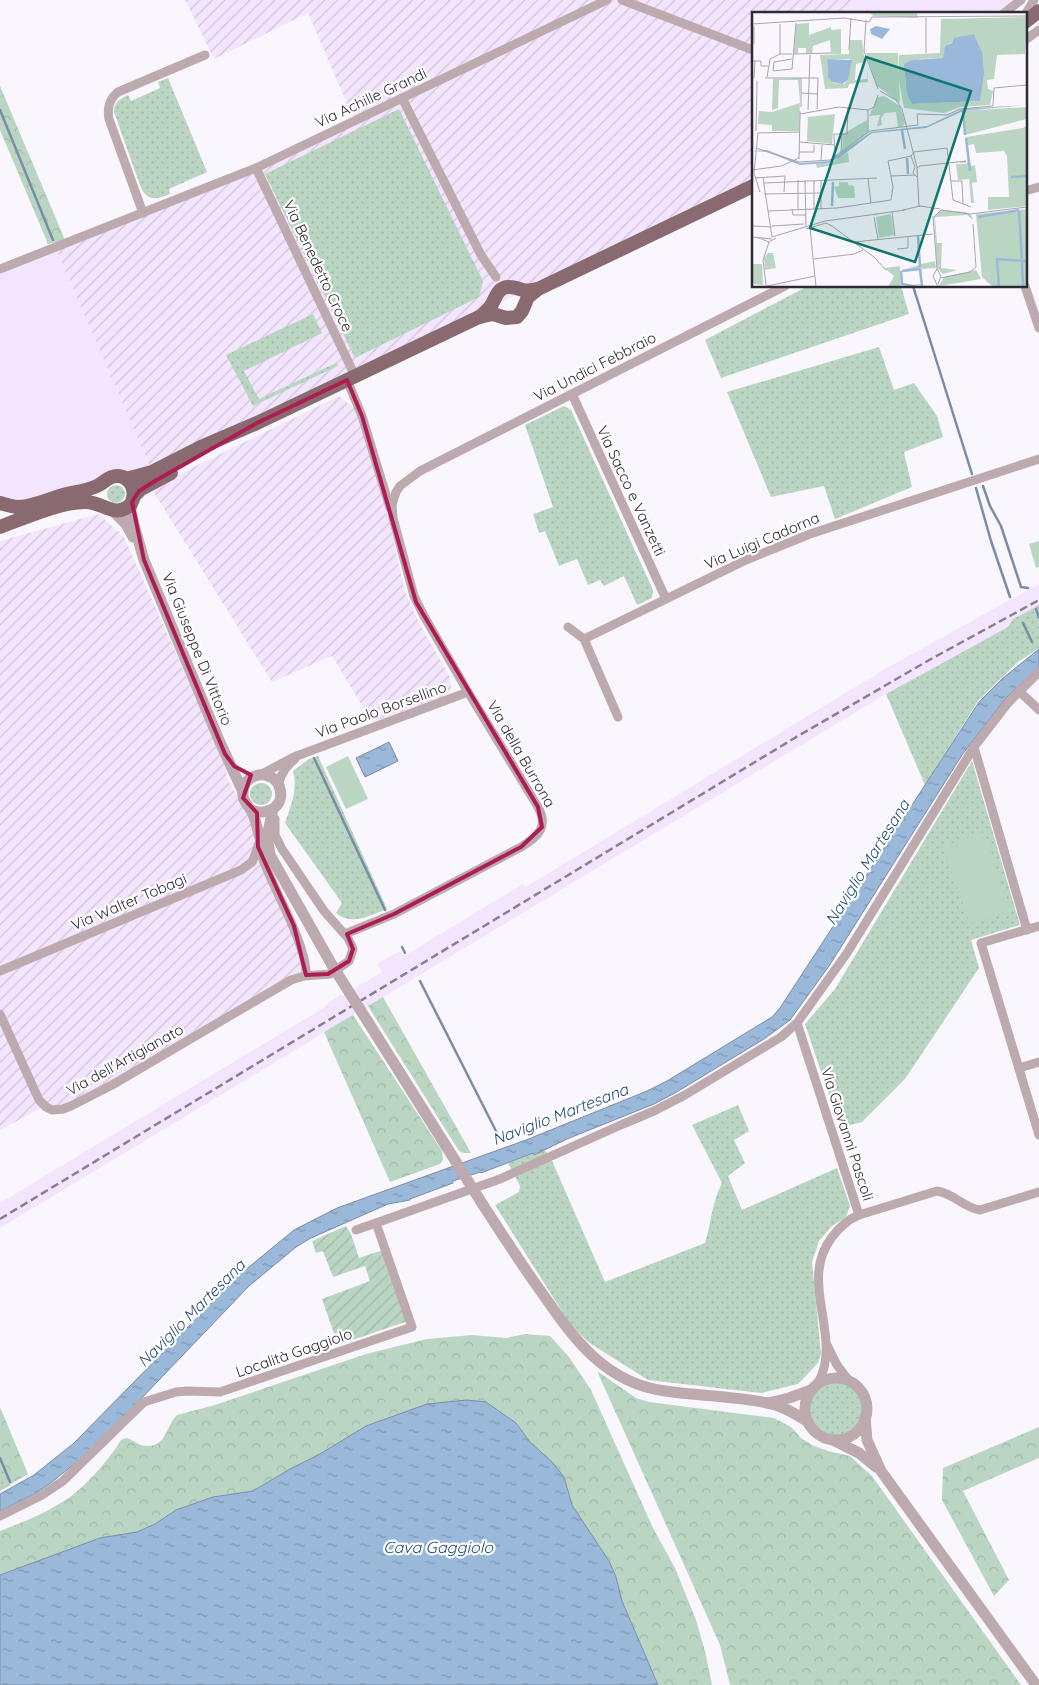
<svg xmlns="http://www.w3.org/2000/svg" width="1039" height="1685" font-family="Quicksand,sans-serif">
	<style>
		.built { fill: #f3e5fd }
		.industrial { fill: url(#industrial-furrows) }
		.grass { fill: url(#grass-dots) }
		.forest { fill: url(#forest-crowns) }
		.garden { fill: url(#garden-furrows) }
		.pitch { fill: #bad6c3 }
		.water { fill: url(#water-ripples); stroke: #7a8da8 }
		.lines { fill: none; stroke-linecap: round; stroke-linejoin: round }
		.stream { stroke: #7a8da8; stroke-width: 2.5 }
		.minor { stroke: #bdaaae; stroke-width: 9 }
		.tertiary { stroke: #bdaaae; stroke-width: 11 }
		.primary { stroke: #896a70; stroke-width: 14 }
		.rail { stroke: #86818b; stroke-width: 2.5; stroke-dasharray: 8 4; stroke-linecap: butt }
		.tertiary-bridge { stroke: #bdaaae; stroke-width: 11 }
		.marked { fill: none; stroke: #ad1c53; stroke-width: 4; stroke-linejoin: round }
		.labels { text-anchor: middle; stroke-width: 4.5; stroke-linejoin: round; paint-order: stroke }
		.street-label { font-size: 15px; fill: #2f2835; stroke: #fff }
		.water-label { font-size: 16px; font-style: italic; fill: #214b77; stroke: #fff }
		.inset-river { fill: none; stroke: #9ab8da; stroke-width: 2.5 }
		.inset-road { fill: none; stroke: #a9a4ad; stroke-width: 1 }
		.view { fill: #0f766e; fill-opacity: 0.15; stroke: #0f766e; stroke-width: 2.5 }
		.inset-edge { fill: none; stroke: #2f2835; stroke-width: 2.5 }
	</style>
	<defs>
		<pattern id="industrial-furrows" width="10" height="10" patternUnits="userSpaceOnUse" patternTransform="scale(1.25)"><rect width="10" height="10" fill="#f3e5fd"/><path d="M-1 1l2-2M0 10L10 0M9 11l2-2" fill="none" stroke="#d1c4d9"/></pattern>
		<pattern id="grass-dots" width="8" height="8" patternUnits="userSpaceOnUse" patternTransform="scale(1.25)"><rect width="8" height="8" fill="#bad6c3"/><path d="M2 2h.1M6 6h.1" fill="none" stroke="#a0b8a8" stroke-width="1.8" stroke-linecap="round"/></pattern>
		<pattern id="forest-crowns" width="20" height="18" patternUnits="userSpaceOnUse" patternTransform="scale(1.25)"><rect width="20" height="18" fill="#bad6c3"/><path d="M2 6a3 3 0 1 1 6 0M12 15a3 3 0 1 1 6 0" fill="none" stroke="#a0b8a8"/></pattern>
		<pattern id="garden-furrows" width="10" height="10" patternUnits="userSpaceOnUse" patternTransform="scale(1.25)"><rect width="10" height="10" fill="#bad6c3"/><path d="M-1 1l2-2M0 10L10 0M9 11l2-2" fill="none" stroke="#a0b8a8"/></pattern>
		<pattern id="water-ripples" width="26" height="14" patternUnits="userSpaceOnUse" patternTransform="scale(1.25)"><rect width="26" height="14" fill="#9ab8da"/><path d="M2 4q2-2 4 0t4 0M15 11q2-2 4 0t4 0" fill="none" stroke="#7e96b2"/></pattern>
	</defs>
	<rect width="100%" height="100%" fill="#faf6fd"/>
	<g class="built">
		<polygon points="860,0 1017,0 999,14 844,14"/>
		<polygon points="56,249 151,469 19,502 0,497 0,272"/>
		<polygon points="1039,584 1039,605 1013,619 1008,627 886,694 0,1228 0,1203 325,1007 329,1002 340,995 342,996 382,972 377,964 400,951 404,956 523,884 526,887 885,669"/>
	</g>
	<g class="industrial">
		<polygon points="185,0 860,0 844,14 753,14 753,182 151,469 56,249 355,122 308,13 214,59"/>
		<polygon points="339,396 355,409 387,511 405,592 419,623 450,677 451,687 448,695 372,722 332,656 272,682 151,488"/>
		<polygon points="98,514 123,535 222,756 227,769 226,777 231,786 248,810 311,979 297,982 71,1111 61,1114 52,1114 41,1108 0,1130 0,541"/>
	</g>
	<g class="grass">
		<path d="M168 78 207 172 169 189 170 194C158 199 148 202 141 188L114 112C114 102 120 99 128 95L131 101 160 88 158 82Z"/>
		<polygon points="399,109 483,281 479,297 355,358 265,174"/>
		<polygon points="808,286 901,286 909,314 721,378 705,340"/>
		<polygon points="313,314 322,333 244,371 259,399 336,363 338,366 253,406 226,355"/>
		<polygon points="879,347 894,390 914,383 937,416 943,437 904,452 912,487 835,519 824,486 771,497 727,392"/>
		<polygon points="564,406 571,410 653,590 652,598 637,605 624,576 604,586 600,580 588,585 577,559 559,566 545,531 539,533 533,514 553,507 525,425"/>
		<circle cx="116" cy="494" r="9"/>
		<polygon points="1039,605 1039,648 1018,662 978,701 925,785 886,694 1008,627 1013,619"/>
		<path d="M318 756 387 909C369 916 352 926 336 913L342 903 285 823C291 806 298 788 293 771L309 759Z"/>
		<polygon points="972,761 1020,925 971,940 979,968 905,1079 862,1122 840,1128 805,1024 835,989"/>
		<circle cx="261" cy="794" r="11"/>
		<path d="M738 1105 749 1131 734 1140 745 1163 728 1176 742 1210 837 1168 850 1206 846 1217 832 1226 819 1241 812 1262 821 1354 818 1363 798 1384 761 1393 648 1380 588 1342 570 1324 495 1205 519 1192 520 1186 508 1163 533 1153 535 1155 544 1150 549 1154 605 1282 705 1243C712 1221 711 1205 722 1183L692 1125Z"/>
		<circle cx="836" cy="1409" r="26"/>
		<polygon points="0,1458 11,1485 0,1491"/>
	</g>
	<g class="forest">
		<polygon points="0,86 65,240 48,244 0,130"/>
		<polygon points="383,997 471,1153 463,1153 459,1151 368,1006"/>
		<polygon points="353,1015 442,1151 443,1160 440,1164 390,1182 324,1032"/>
		<path d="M525 1334 550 1336 569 1357 591 1390 653 1528 675 1568 696 1620 705 1651 712 1685H658L622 1601 616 1577 609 1561 572 1505 564 1477 553 1463 530 1442 516 1423 320 1454 290 1469 253 1491 213 1497 176 1510 155 1524 137 1532 100 1538 0 1575V1531C23 1522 49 1512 70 1497 86 1486 111 1457 121 1440L126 1438C132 1439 136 1443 141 1445 167 1451 165 1426 177 1415L215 1405 366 1354 427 1339 472 1335 506 1338Z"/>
		<polygon points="597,1371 636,1398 649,1402 774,1418 791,1427 801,1438 814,1446 828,1451 850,1456 872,1476 1021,1685 730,1685 720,1645"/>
		<polygon points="0,1407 28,1474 11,1484 0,1458"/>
		<polygon points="1039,1427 1039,1458 963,1491 1009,1580 994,1596 942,1500 943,1468"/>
	</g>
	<polygon class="garden" points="346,1226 351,1234 359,1258 383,1250 408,1321 338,1345 322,1299 370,1281 365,1266 333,1277 323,1251 316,1253 312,1241"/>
	<g class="pitch">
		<polygon points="1039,541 1039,567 1036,568 1029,544"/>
		<polygon points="348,756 368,799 346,809 326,767"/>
		<polygon points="984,832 1011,910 970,924 943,846"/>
	</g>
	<g class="water">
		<polygon points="1039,649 1039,667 1006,698 962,755 829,966 790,1020 764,1039 675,1093 654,1104 567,1139 534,1155 533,1153 481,1173 480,1172 453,1181 453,1183 410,1199 410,1200 388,1204 311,1238 296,1247 249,1286 94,1448 52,1482 36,1493 0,1511 0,1494 34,1475 74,1443 238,1276 294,1230 337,1208 526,1140 647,1091 667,1081 772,1017 780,1008 979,702 1003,678"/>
		<polygon points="389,742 398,761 365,777 356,758"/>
		<polygon points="467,1400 486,1402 516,1423 530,1442 553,1463 564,1477 572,1505 609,1561 616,1577 622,1601 658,1685 0,1685 0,1575 100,1538 137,1532 155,1524 176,1510 213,1497 253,1491 290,1469 320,1454 366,1426 427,1404"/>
	</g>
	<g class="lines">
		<g class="stream">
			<polyline points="0,110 53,240"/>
			<polyline points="913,286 972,474"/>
			<polyline points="983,486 990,506 1001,526 1021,587 1028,588"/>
			<polyline points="976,488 991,541 1010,597"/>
			<polyline points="1036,609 1039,617"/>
			<polyline points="1023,623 1032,642"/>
			<polyline points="314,758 385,910"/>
			<polyline points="402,947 405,953"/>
			<polyline points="420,981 500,1139"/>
			<polyline points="0,1458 10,1482"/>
		</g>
		<g class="minor">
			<polyline points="622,0 753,50"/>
			<polyline points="1003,14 1021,0"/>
			<polyline points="1025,15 1034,0"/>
			<polyline points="1025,40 1039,30"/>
			<polyline points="402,98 481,255 496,277"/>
			<polyline points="256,168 355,376"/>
			<polyline points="1025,191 1039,187"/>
			<path d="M143 213 109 119C107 108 109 99 118 92L205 55"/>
			<polyline points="0,269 256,168 607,0"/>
			<polyline points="1025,286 1039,328"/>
			<polyline points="347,380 362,416 390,508"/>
			<polyline points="572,394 666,599"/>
			<polyline points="568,627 584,639"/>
			<polyline points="584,639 746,560 810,534 1039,459"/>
			<polyline points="584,639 618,717"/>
			<polyline points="1019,691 1039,710"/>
			<polyline points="974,747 1027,930"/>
			<polyline points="260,775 294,757 468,692"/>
			<path d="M278 784C282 773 286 766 295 759"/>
			<path d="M258 845C268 880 289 911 300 945 303 955 307 965 306 975"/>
			<polyline points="1039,926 981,943 1039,1135"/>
			<path d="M345 934 394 914 521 847C538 837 549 827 538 807L468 692 424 616 414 596 393 518 392 505 396 492 400 486 420 471 785 286"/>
			<polyline points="0,971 241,870 252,862 258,847"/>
			<polyline points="0,1014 39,1100 46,1107 52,1110 63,1109 71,1106 112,1085 291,980 304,976 330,974 349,961 353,949 348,938 324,911 282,849 275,835 275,819"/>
			<path d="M797 1023 859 1215 937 1191C953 1193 964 1208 980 1210L1039 1192"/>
			<polyline points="1019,1068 1039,1062"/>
			<polyline points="356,1230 376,1223"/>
			<polyline points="827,1345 837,1365 849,1381"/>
			<path d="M818 1383C844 1336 797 1283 832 1237 839 1228 849 1219 859 1215"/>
			<polyline points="0,1516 42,1495 63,1481 144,1402 176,1392 187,1391 220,1392 412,1327 376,1223 500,1179 623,1124 654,1111 685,1095 781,1037 797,1023 847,953 974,747 1008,703 1039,672"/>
		</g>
		<g class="tertiary">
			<polyline points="132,502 131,511 134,525 144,560 219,740 243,792"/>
			<polyline points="113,511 126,524 133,537"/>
			<path d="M250 809C264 817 285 808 280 789 276 770 248 770 243 789 241 801 249 805 253 814 259 830 259 846 272 860"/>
			<polyline points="273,809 267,837 270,855 332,965"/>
			<polyline points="368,1022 446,1146"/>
			<path d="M483 1205C502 1234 521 1264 542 1293 574 1339 605 1383 665 1391 698 1396 734 1396 767 1403 781 1405 796 1414 808 1422"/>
			<circle cx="836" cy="1409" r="31"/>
			<polyline points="768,1403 789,1398 811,1390"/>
			<polyline points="865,1417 867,1440 881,1471 1036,1685"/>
			<polyline points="833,1440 859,1453 876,1467"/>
		</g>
		<g class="primary">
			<polyline points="1025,22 1039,11"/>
			<path d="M480 317C485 312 491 308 493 302 497 294 500 286 510 287 523 288 520 293 537 289"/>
			<polyline points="126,479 152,472 201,447 257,423 479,317 493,314 506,318 517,317 522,311 528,297 538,289 753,186"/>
			<polyline points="134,496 141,489 171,473"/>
			<path d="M0 503C6 505 12 507 19 507 34 506 49 499 63 495 74 492 86 491 97 486 104 483 108 476 117 476 132 476 137 493 131 504 115 520 102 501 85 502 60 502 24 518 0 527"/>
		</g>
		<polyline class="rail" points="0,1219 798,736 931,659 1039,600"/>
		<g class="tertiary-bridge">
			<polyline points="332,965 368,1022"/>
			<polyline points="446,1146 483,1205"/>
		</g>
	</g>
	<path class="marked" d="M347 380 362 416 416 602 538 807 542 827 521 847 394 914 347 934 353 949 349 961 328 974 306 975 294 926 258 847 257 813 243 798 251 775 234 766 225 754 144 560 132 502 139 491 155 481 257 423Z"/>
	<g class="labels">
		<g class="street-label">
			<text transform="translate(371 98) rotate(-25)" y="5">Via Achille Grandi</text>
			<text transform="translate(318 266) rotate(65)" y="5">Via Benedetto Croce</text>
			<text transform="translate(595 367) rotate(-27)" y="5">Via Undici Febbraio</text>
			<text transform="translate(631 491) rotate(65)" y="5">Via Sacco e Vanzetti</text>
			<text transform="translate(762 541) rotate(-23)" y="5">Via Luigi Cadorna</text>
			<text transform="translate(197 649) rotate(68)" y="5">Via Giuseppe Di Vittorio</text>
			<text transform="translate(381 710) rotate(-20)" y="5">Via Paolo Borsellino</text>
			<text transform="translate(521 754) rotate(60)" y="5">Via della Burrona</text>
			<text transform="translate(129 902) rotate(-23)" y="5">Via Walter Tobagi</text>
			<text transform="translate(125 1060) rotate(-29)" y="5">Via dell'Artigianato</text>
			<text transform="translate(847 1134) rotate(72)" y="5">Via Giovanni Pascoli</text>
			<text transform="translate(294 1353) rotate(-19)" y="5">Località Gaggiolo</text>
		</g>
		<g class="water-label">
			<text transform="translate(867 862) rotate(-58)" y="6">Naviglio Martesana</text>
			<text transform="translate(560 1114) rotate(-21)" y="6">Naviglio Martesana</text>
			<text transform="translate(191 1313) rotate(-45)" y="6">Naviglio Martesana</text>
			<text x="438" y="1553">Cava Gaggiolo</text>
		</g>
	</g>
	<g transform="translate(752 12)">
		<rect width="275" height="275" fill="#faf6fd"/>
		<path d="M118 0H165L166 6 121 4ZM57 11V23L79 15V18L89 17V42H79L78 28 61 34 60 41H54V36H46V41H42L44 12ZM48 66V90L46 68H27L26 96 20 98 21 67ZM132 84 148 94 153 111 150 115H146L144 100 133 101 129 106 130 113 125 114 128 103 117 104 126 85ZM275 95V107L213 123 211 99ZM7 99 20 100V113L6 112ZM83 102 80 132 55 129 56 105ZM115 108 116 120 90 141 91 122ZM275 113V194L236 198V185H257L255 144 252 139 224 141 222 132 214 134V125L271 116ZM96 140 97 150 65 156 64 152 82 149ZM218 148 219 154 223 153 225 170 220 171 222 191H219L217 167 206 168 204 152H214ZM87 170H96V173L102 174 103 186H86L82 175 87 174ZM275 197V275H241L230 265 224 202ZM190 198 214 200 219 203 220 205 221 208 215 203 183 205 185 231H190L189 256 205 258 191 262 185 256 182 204ZM139 202 142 223 127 226 124 205ZM16 241H21L24 256 13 258 12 246ZM224 258 229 267 187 274 192 265Z" fill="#bad6c3"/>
		<path d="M275 5 273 42 245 43 242 67 235 68 236 77 241 79 238 93 208 95 192 101 152 96 147 69V43L188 41 189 7ZM222 22 230 40 228 89 160 92 153 67 167 47 191 46 196 32ZM98 28H110L113 50 104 52 103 68 115 67V55L116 70 97 72 96 76 73 77 68 43 97 42ZM75 47H98L96 68 92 72 81 71 76 64ZM114 41H146L148 91 125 74ZM165 223 169 252 183 249 184 256 169 257 171 273 185 274 159 273 169 272 167 257 151 258 167 253ZM148 254 149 275H136L142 264 132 256Z" fill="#bad6c3" fill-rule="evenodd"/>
		<path d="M48 91 47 119H20V100ZM0 252H10L11 273 0 272Z" fill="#bad6c3"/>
		<path d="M124 14 138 17 130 27 119 22 118 17ZM222 22 230 40 232 61 228 89 160 92 155 82 152 52 160 48 191 46 193 34 200 31 202 26ZM75 47 100 48 96 68 90 72 80 70 76 65ZM275 93 211 99 174 116 120 121 87 146 75 151 48 153 15 140 0 139 15 138 48 151 77 149 119 120 175 114 211 97Z" fill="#9ab8da"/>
		<path class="inset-river" d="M211 99 213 123M150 118 153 137M214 126 218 159M155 146 156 162M259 165 275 164M80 194 81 170M267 199 270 247M226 205 267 198M166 224 168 255M270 249 271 275M168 257 170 274M149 259 150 272 166 275M150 259 168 257M247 275 245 247 275 249"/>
		<path class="inset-road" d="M120 5 275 4M174 6V41M114 8 112 39 126 77M0 12 92 6 117 10 120 5M2 14V32M97 38 99 6M28 42V12M41 42 79 41M40 47 22 50 21 59 40 57 44 11M0 49H9V54H16M15 65 18 47 28 42H40M2 66 3 49M13 66H66L65 97M128 79 144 88 150 97 165 155 167 195M49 81 65 82M49 95V66M56 98 58 43M116 98 122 95 126 83M48 99V102L87 95 116 98V120M4 119 5 69M6 121 2 161 8 180M6 121 48 120M48 130 82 133M4 136 47 150 78 148 118 119 166 113 165 102 195 103 208 97 241 94 242 76 275 73M47 140H62V133M89 141 90 122M159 144 162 140 195 136 201 188 219 195M159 144 163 155 161 161 165 165M83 146 82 122H95L96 95M47 147 48 102M69 149 70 133M165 156 168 154 214 149V150H208M0 158 29 154 47 146M139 164 163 163M3 166 33 164 32 180M11 166 20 225M116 167 119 191M46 168V197M53 168 54 215M62 168V197M69 169V197M199 169H210L211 192M12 171 125 166M12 182 69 181M40 197 41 203H54M151 198 168 194 188 197M16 199 85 196 139 188 141 175 136 149 159 144M140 200 143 224M124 202 153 198M181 204 185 257 181 264 186 275M122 205 126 227M181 206 189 198 218 202 275 195M0 214 20 215M20 214 52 212M58 216 64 275M54 217 74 211 80 214 122 245 134 258M0 225 20 227M5 225 17 230 24 226M20 225 73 209 125 202M102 230 181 222M145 237 156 236V224M62 247 102 242 111 238M185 257 189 264 186 272M189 266 218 260 224 255 221 212M14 273 11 248 17 230M10 275 63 264"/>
		<path class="view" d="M114 45 219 79 163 250 58 216Z"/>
		<rect width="275" height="275" class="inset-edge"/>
	</g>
</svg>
